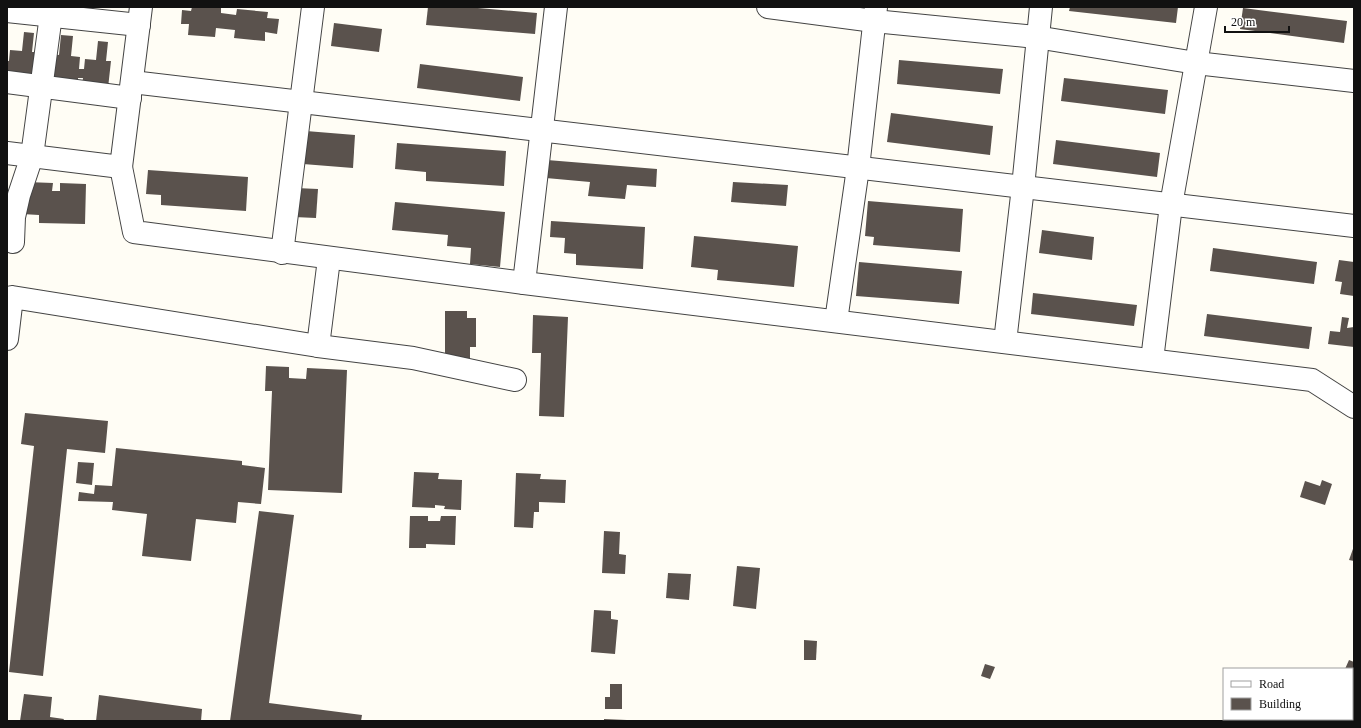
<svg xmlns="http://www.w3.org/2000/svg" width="1361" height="728" font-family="'Times New Roman',serif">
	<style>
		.building { fill: #5a524d }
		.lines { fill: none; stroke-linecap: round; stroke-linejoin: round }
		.minor-casing { stroke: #444; stroke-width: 24 }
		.minor { stroke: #fff; stroke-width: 22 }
	</style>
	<rect width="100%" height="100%" fill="#fffdf5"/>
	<g class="building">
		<polygon points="192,7 221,8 221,13 236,15 237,9 268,12 267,18 279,19 277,34 265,32 265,41 234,38 235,30 216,28 215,37 188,35 189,24 181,24 182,10 191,11"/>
		<polygon points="428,7 466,7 537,13 535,34 426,25"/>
		<polygon points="1070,7 1178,7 1176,23 1069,11"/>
		<polygon points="1243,8 1347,21 1344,43 1240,29"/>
		<polygon points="334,23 382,29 379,52 331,46"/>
		<polygon points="24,32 34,33 32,52 36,52 34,79 8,77 7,61 9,61 10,50 22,51"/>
		<polygon points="61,35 73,36 71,56 80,57 79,69 84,69 85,59 96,60 98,41 108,42 106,61 111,61 108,88 82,86 83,78 78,78 78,83 51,81 53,54 59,55"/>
		<polygon points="899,60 1003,69 1000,94 897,84"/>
		<polygon points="420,64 523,77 520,101 417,88"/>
		<polygon points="1064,78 1168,90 1165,114 1061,101"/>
		<polygon points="891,113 993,126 990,155 887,142"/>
		<polygon points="306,131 355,135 353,168 303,164"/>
		<polygon points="1056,140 1160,153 1157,177 1053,164"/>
		<polygon points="397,143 506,151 504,186 426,181 426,172 395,169"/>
		<polygon points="547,160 657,169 656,187 627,185 625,199 588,196 590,182 546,178"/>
		<polygon points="148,170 248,177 246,211 161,205 161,195 146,194"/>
		<polygon points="27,182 53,183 52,191 60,191 60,183 86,184 85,224 39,223 39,215 22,214"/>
		<polygon points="733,182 788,185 786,206 731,202"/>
		<polygon points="296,188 318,189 316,218 294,217"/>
		<polygon points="868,201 963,209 960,252 873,245 874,237 865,236"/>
		<polygon points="395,202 505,212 500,267 470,264 471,248 447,246 448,235 392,230"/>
		<polygon points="551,221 645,227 643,269 576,265 576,254 564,253 565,238 550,237"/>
		<polygon points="1042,230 1094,237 1092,260 1039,253"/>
		<polygon points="694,236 798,246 794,287 717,280 718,270 691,267"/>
		<polygon points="1213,248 1317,262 1314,284 1210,271"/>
		<polygon points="1339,260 1354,262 1354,296 1340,294 1342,282 1335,281"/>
		<polygon points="859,262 962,271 959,304 856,296"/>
		<polygon points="1033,293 1137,305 1134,326 1031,314"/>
		<polygon points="445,311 467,311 467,318 476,318 476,347 470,347 470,358 445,358"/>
		<polygon points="1207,314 1312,327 1309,349 1204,336"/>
		<polygon points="533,315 568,317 564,417 539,416 541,353 532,353"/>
		<polygon points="1342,317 1349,318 1347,328 1354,327 1354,347 1328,344 1330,331 1340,332"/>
		<polygon points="266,366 289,367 289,378 306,379 307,368 347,370 342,493 268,490 272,391 265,391"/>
		<polygon points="25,413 108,421 105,453 67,449 43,676 9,672 34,446 21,444"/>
		<polygon points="116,448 242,461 242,465 265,468 261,504 238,502 236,523 196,519 191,561 142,556 147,514 112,510 113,502 78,501 79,492 94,494 95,485 112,486"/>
		<polygon points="78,462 94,463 92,485 76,483"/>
		<polygon points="414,472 439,473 438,479 462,480 461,510 444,509 445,506 435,505 435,508 412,507"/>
		<polygon points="516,473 541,474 540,479 566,480 565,503 539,502 539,512 534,512 533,528 514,527"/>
		<polygon points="1322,480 1332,484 1325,505 1300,497 1305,481 1320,486"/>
		<polygon points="259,511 294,515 269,703 362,715 361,721 230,721"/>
		<polygon points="410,516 428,516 428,521 440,521 441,516 456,516 455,545 426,544 426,548 409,548"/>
		<polygon points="604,531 620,532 619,554 626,555 625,574 602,573"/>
		<polygon points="1354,546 1354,561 1349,560"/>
		<polygon points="737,566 760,568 756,609 733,606"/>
		<polygon points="668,573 691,574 689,600 666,598"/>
		<polygon points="594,610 611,611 611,619 618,620 615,654 591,652"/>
		<polygon points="804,640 817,641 816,660 804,660"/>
		<polygon points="1349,660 1354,662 1354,696 1352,695 1352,669 1345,669"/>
		<polygon points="985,664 995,667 990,679 981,676"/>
		<polygon points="610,684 622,684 622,709 605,709 605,697 610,697"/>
		<polygon points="24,694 52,697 50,717 64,719 63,721 20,721"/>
		<polygon points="99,695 202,709 201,721 96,721"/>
		<polygon points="604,719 627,720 627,721 604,721"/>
	</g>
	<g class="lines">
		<defs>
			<g id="minor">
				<polyline points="768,7 874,21 1036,37 1196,63 1354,81"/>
				<polyline points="7,11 139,25"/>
				<polyline points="7,82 130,98"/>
				<polyline points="132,82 1354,226"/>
				<polyline points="7,153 121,167 141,7"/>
				<polyline points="121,167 134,232 524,283 1312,380 1354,407"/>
				<polyline points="13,242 14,217 19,195 32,156 51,15"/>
				<polyline points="282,253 313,7"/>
				<polyline points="524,283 556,7"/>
				<polyline points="836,321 858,168 876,7"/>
				<polyline points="7,339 12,297 318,346 413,358 515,380"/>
				<polyline points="1005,342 1023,187 1041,7"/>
				<polyline points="318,346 329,259"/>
				<polyline points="1152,360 1171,205 1206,7"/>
			</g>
		</defs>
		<use href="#minor" class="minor-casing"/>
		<use href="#minor" class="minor"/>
	</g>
	<rect width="1361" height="728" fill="none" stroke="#111111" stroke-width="16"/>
	<rect x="1223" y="668" width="130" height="52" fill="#ffffff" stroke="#a0a0a0"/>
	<rect x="1231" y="681" width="20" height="6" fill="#ffffff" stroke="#a0a0a0"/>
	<text x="1259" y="688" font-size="12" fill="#111111">Road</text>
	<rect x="1231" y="698" width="20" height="12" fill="#5a524d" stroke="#a0a0a0"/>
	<text x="1259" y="708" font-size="12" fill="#111111">Building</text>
	<path d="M1225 26v6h64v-6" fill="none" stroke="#111111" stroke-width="2"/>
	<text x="1231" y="26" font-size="12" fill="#111111" stroke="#ffffff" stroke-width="3" paint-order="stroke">20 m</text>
</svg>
